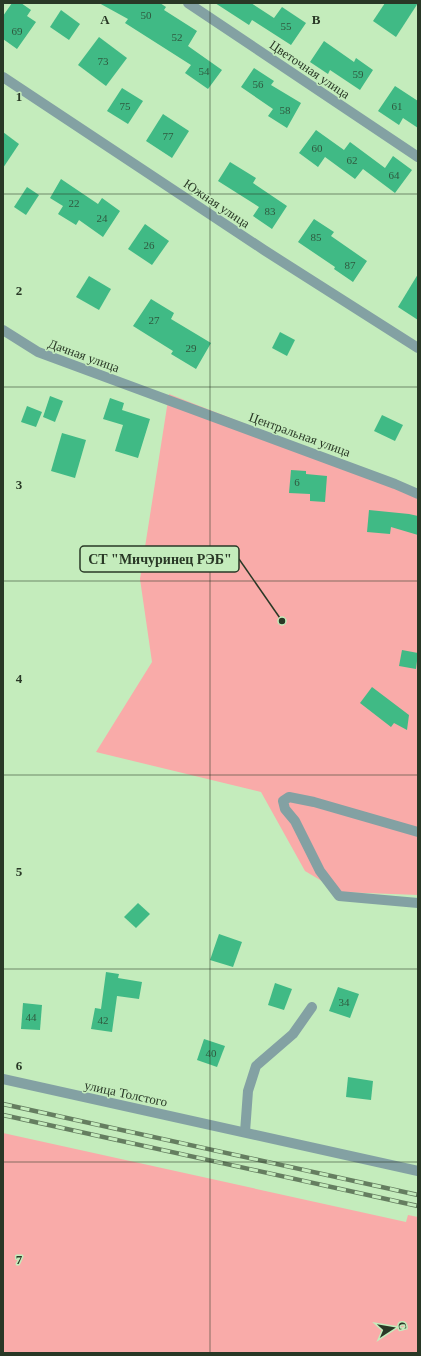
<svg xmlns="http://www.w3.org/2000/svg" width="421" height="1356" font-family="Georgia,serif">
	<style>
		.green { fill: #f9aba9 }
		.building { fill: #40ba85 }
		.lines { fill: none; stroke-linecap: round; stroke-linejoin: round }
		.minor { stroke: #83a1a3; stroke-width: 10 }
		.rail-casing { stroke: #657e60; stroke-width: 4.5 }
		.rail { stroke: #c4ecbc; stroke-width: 3; stroke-dasharray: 9; stroke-linecap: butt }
		.grid { fill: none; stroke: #293826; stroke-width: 1; stroke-opacity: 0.55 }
		.labels { text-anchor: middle; stroke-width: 3; stroke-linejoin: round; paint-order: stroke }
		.number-label { font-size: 11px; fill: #2f583e }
		.street-label { font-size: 13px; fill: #293826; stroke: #c4ecbc }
		.grid-label { font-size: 13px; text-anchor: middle; font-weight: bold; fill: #293826; stroke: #c4ecbc; stroke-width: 3; stroke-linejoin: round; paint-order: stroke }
		.leader { fill: none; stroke: #293826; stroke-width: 1.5 }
		.callout-dot { fill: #293826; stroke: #c4ecbc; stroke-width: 1.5 }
		.callout { fill: #c4ecbc; stroke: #293826; stroke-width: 1.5 }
		.callout-label { font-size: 14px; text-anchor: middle; font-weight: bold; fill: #293826 }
	</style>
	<rect width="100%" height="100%" fill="#c4ecbc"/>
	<g class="green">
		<polygon points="169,394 418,491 418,895 340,892 305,871 261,792 96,752 152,662 140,579"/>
		<polygon points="3,1133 406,1222 408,1215 418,1217 418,1353 3,1353"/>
	</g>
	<g class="building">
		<polygon points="12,3 21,3 31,10 27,16 36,22 17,49 3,39 3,16"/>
		<polygon points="99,3 160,3 166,7 164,10 197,31 188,46 222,70 208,89 185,73 191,65 125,23 128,19"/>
		<polygon points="215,3 251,3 274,18 282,7 306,23 291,45 252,20 249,25"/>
		<polygon points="385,3 418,3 396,37 373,21"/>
		<polygon points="61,10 80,24 69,40 50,27"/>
		<polygon points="99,37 127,58 106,86 78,65"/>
		<polygon points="324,41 354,62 356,58 373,70 360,90 330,70 328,74 310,62"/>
		<polygon points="254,68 274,81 271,85 301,103 287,128 268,116 273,109 241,87"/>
		<polygon points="395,86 418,101 418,128 403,118 399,125 378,111"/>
		<polygon points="122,88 143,101 128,124 107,111"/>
		<polygon points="163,114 189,131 172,158 146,141"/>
		<polygon points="316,130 344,150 350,142 385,168 393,156 412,170 395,193 363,169 355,179 325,157 318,167 299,153"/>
		<polygon points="3,132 19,144 3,168"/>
		<polygon points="230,162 256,178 253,183 287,206 272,229 253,216 259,207 218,181"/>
		<polygon points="61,179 98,204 102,198 120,211 103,237 79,220 76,225 58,214 63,206 50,198"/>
		<polygon points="27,187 39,195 26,215 14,207"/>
		<polygon points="314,219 334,232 331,236 367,261 353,282 334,269 335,267 298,242"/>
		<polygon points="145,224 169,241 152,265 128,249"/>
		<polygon points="418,274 418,320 398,307"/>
		<polygon points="89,276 111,289 99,310 76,297"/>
		<polygon points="151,299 174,313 171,319 211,343 196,369 171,354 173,351 133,326"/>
		<polygon points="280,332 295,340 287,356 272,348"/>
		<polygon points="50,396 63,401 55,422 43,417"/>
		<polygon points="110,398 124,403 122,410 150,419 138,458 115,451 123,425 103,419"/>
		<polygon points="27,406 42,412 36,427 21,422"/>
		<polygon points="382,415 403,425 395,441 374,431"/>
		<polygon points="62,433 86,440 75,478 51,471"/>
		<polygon points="291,470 306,471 306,474 327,476 325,502 310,501 310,494 289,493"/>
		<polygon points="369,510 409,514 418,516 418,535 391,527 390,534 367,532"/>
		<polygon points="402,650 418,653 416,669 399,666"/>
		<polygon points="372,687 409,715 407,730 394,723 391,727 360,703"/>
		<polygon points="138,903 150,914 136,928 124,917"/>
		<polygon points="219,934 242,942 233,967 210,960"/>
		<polygon points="106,972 119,974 118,978 142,982 139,999 117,996 112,1032 91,1029 95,1008 101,1009"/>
		<polygon points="275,983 292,989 284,1010 268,1005"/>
		<polygon points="338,987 359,994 350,1018 329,1011"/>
		<polygon points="23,1003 42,1005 40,1030 21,1029"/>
		<polygon points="204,1039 225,1046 217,1067 197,1060"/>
		<polygon points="348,1077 373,1081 371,1100 346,1097"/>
	</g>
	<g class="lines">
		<g class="minor">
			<polyline points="188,3 418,157"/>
			<polyline points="3,77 264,250 418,348"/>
			<polyline points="3,330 38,352 395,484 418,494"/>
			<polyline points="418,832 314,802 289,797 283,801 285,809 295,821 320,871 339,896 418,903"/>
			<polyline points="3,1079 418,1171"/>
			<polyline points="245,1132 248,1091 256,1066 293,1034 312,1007"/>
		</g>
		<defs>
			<g id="rail">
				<polyline points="3,1104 418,1195"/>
				<polyline points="3,1115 418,1206"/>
			</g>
		</defs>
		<use href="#rail" class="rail-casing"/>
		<use href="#rail" class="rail"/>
	</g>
	<path class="grid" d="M210 3V1353M3 194H418M3 387H418M3 581H418M3 775H418M3 969H418M3 1162H418"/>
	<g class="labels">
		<g class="number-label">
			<text x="146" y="19">50</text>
			<text x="286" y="30">55</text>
			<text x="17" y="35">69</text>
			<text x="177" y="41">52</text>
			<text x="103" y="65">73</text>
			<text x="204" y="75">54</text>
			<text x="358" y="78">59</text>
			<text x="258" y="88">56</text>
			<text x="125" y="110">75</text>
			<text x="397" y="110">61</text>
			<text x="285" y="114">58</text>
			<text x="168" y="140">77</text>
			<text x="317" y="152">60</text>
			<text x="352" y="164">62</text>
			<text x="394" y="179">64</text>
			<text x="74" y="207">22</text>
			<text x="270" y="215">83</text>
			<text x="102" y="222">24</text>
			<text x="316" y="241">85</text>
			<text x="149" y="249">26</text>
			<text x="350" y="269">87</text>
			<text x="154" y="324">27</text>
			<text x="191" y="352">29</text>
			<text x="297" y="486">6</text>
			<text x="344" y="1006">34</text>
			<text x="31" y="1021">44</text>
			<text x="103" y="1024">42</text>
			<text x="211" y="1057">40</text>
		</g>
		<g class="street-label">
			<text transform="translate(310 69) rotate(34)" y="5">Цветочная улица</text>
			<text transform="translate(217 203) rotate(34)" y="5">Южная улица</text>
			<text transform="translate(84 355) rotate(20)" y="5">Дачная улица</text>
			<text transform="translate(300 434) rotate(20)" y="5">Центральная улица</text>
			<text transform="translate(126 1093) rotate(12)" y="5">улица Толстого</text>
		</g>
	</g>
	<g class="grid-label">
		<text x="105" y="24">A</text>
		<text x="316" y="24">B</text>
		<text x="19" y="101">1</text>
		<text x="19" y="295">2</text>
		<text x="19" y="489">3</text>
		<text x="19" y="683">4</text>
		<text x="19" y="876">5</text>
		<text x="19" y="1070">6</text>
		<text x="19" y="1264">7</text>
	</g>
	<path class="leader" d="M282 621L239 559"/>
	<circle class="callout-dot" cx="282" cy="621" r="4"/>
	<rect class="callout" x="80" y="546" width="159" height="26" rx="4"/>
	<g class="callout-label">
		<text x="160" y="564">СТ "Мичуринец РЭБ"</text>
	</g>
	<rect width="421" height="1356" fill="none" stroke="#293826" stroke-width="8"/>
	<g transform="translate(393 1328) rotate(78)" stroke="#c4ecbc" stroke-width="3" paint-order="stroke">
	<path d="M0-3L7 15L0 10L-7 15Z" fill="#293826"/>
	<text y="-6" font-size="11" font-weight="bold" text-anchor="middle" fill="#293826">С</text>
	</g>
</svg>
